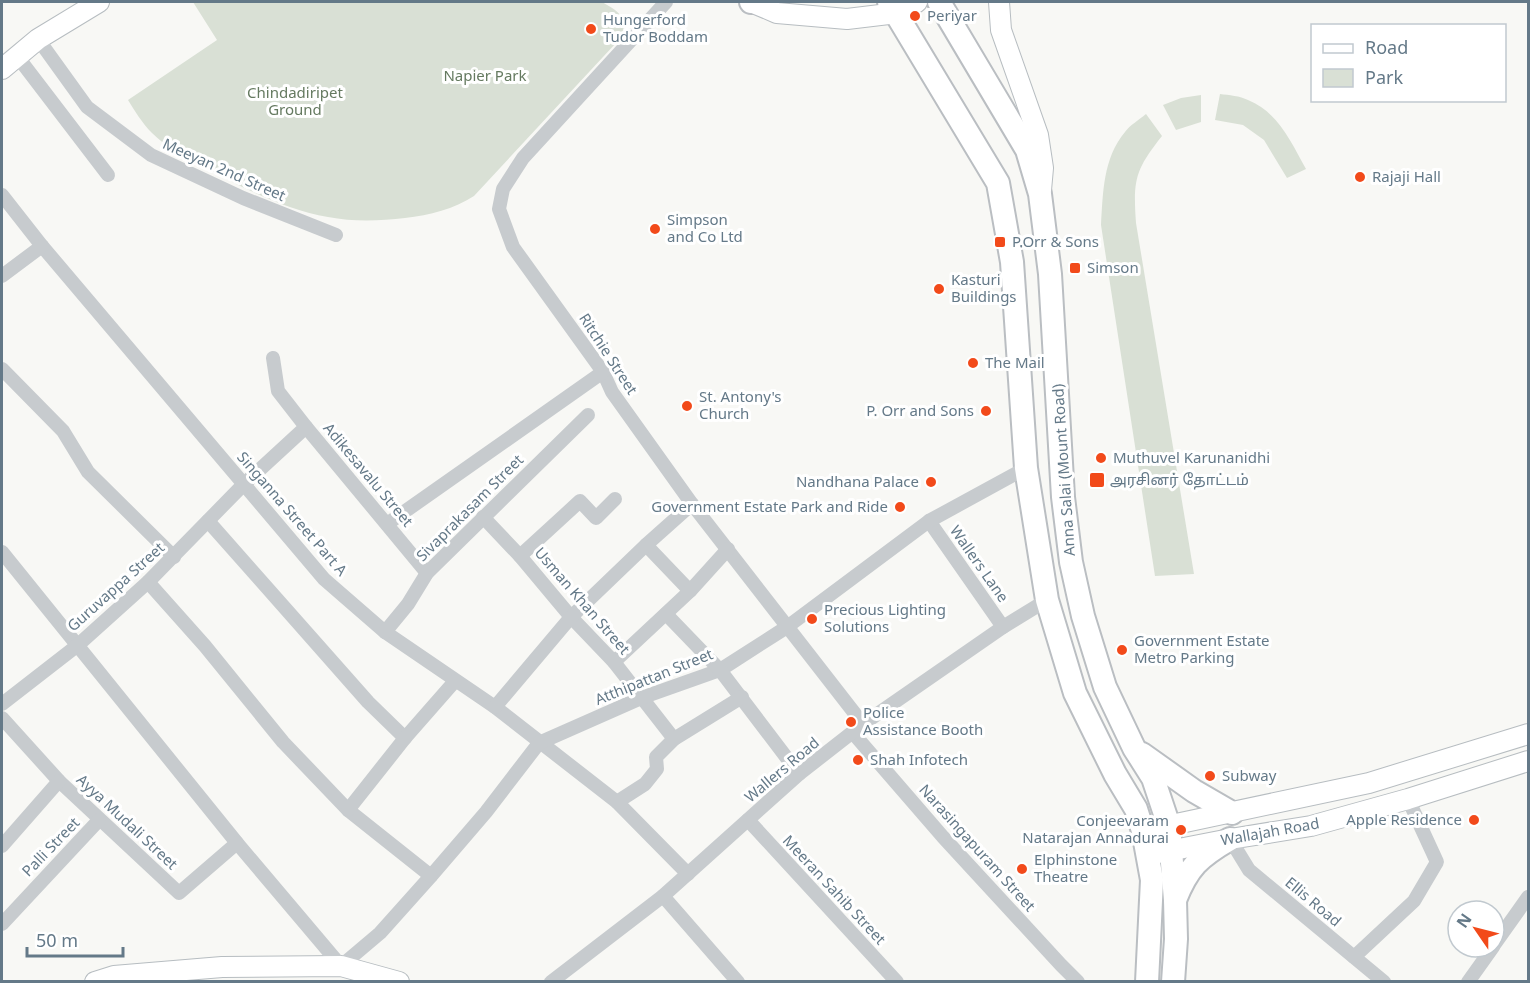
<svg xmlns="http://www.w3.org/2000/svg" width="1530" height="983" font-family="'Noto Sans','Noto Sans Tamil',sans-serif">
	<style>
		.green { fill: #d9e0d5 }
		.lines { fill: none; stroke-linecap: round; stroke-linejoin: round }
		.secondary-casing { stroke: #b7bdc1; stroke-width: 22 }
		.primary-casing { stroke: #babec2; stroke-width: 26 }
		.street { stroke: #c7cbce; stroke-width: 14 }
		.secondary { stroke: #fff; stroke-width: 20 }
		.primary { stroke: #fff; stroke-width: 22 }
		.poi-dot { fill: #f24a1a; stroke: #fff; stroke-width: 2 }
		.labels { text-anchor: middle; stroke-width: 6; stroke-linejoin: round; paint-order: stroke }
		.poi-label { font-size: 15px; fill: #647988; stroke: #fff; text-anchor: start }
		.park-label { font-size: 15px; fill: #657a60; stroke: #fff }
		.street-label { font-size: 15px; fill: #647988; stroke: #fff }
	</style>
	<rect width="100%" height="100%" fill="#f8f8f5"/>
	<g class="green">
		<path d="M193 2H602C622 13 632 21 616 43L474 196C454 209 430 215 405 218 380 221 353 222 328 217 284 209 240 187 201 165 184 156 166 147 152 133 142 123 135 111 128 100L217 40Z"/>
		<path d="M1220 94C1229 95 1240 96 1248 100 1278 112 1291 142 1306 169L1287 178 1264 140 1243 125 1215 120Z"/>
		<polygon points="1201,95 1201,122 1176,130 1163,105 1181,98"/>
		<path d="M1146 114 1162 136C1135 170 1133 180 1136 223L1194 574 1155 576 1101 225C1103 193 1103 158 1125 132 1130 125 1139 120 1146 114Z"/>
	</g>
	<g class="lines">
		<defs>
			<g id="secondary">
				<polyline points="751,2 777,13 847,19 897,13 917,2"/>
				<polyline points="999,2 1001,30 1038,135 1043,168 1041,190"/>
				<polyline points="2,69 38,39 99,2"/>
				<polyline points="1143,831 1369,783 1528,734"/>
				<polyline points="1148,855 1230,839 1311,826 1408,799 1528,761"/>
				<polyline points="95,982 114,976 222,967 341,966 399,982"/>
			</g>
			<g id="primary">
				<polyline points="751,2 752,2"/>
				<polyline points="889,2 998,183 1012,262 1026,468 1047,600 1075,693 1115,774 1136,809 1143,831 1152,880 1147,982"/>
				<polyline points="939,2 1027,150 1040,194 1050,274 1063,497 1071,562 1083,616 1105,687 1134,748 1153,778 1169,826 1175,900 1176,939 1173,982"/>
				<polyline points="1142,754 1194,791 1232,813"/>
				<path d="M1175 900C1188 867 1199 857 1230 839"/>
			</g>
		</defs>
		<use href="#secondary" class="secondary-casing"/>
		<use href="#primary" class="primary-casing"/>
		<g class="street">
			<polyline points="666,2 523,158 503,189 499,209 513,247 603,372 612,392 692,504 863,724"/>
			<polyline points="38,39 87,107 151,155 243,198 336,235"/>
			<polyline points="17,56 108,175"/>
			<polyline points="2,195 42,246 324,579 385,632 495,707 617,802 688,874"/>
			<polyline points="2,276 42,246"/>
			<polyline points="2,369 63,431 88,472 174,557"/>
			<polyline points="306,427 427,573"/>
			<polyline points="483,517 520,556 571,617 614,662 674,739"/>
			<polyline points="208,521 368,702 405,738"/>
			<polyline points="929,521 1003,627"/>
			<polyline points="387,524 603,372"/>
			<polyline points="646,545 690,591"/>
			<polyline points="2,552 237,843 341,966 380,933 431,876 486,812 539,743 641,698 720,670 787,627 929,521 1026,468"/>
			<polyline points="520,556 580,501 596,518 615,499"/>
			<polyline points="148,582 205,646 283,742 348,810 431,876"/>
			<polyline points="666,614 720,670 799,774"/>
			<polyline points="385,632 408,604 427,573 588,415"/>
			<polyline points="614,662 690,591 728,549"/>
			<polyline points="2,704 78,645 148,582 243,485 306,427 278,391 273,358"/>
			<polyline points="495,707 571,617 646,545 692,504"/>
			<polyline points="2,718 59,781 179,893 237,843"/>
			<polyline points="853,733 943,837 1061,965 1078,982"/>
			<polyline points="617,802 645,784 657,769 656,757 674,739 742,697"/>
			<polyline points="348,810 405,738 455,681"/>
			<polyline points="748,820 897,982"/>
			<polyline points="1230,839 1249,870 1384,982"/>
			<polyline points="2,846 59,781"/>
			<polyline points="663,896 738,982"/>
			<polyline points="2,924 99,820"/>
			<polyline points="1494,945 1528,897"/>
			<polyline points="1354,957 1414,901 1437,862 1408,799"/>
			<polyline points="551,982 663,896 799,774 863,724 1003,627 1047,600"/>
			<polyline points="1468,982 1493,947"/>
		</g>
		<use href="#secondary" class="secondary"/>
		<use href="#primary" class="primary"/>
	</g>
	<g class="poi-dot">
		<circle cx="915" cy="16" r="6"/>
		<circle cx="591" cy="29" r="6"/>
		<circle cx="1360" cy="177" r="6"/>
		<circle cx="655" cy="229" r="6"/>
		<rect x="994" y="236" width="12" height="12" rx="3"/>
		<rect x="1069" y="262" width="12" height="12" rx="3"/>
		<circle cx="939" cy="289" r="6"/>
		<circle cx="973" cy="363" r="6"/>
		<circle cx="687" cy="406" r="6"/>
		<circle cx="986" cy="411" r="6"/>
		<circle cx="1101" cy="458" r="6"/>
		<rect x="1089" y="472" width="16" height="16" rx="3"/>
		<circle cx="931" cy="482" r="6"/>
		<circle cx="900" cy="507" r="6"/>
		<circle cx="812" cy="619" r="6"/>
		<circle cx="1122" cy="650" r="6"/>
		<circle cx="851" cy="722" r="6"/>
		<circle cx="858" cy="760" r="6"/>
		<circle cx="1210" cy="776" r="6"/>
		<circle cx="1474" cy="820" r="6"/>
		<circle cx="1181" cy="830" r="6"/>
		<circle cx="1022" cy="869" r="6"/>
	</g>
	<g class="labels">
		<g class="poi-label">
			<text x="927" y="21">Periyar</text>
			<text x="603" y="25">Hungerford<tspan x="603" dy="17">Tudor Boddam</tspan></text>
			<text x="1372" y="182">Rajaji Hall</text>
			<text x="667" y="225">Simpson<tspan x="667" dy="17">and Co Ltd</tspan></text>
			<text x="1012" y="247">P.Orr &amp; Sons</text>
			<text x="1087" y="273">Simson</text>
			<text x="951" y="285">Kasturi<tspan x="951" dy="17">Buildings</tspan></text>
			<text x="985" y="368">The Mail</text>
			<text x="699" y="402">St. Antony's<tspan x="699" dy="17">Church</tspan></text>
			<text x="974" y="416" text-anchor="end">P. Orr and Sons</text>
			<text x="1113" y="463">Muthuvel Karunanidhi</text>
			<text x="1110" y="485">அரசினர் தோட்டம்</text>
			<text x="919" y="487" text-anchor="end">Nandhana Palace</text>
			<text x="888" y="512" text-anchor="end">Government Estate Park and Ride</text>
			<text x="824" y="615">Precious Lighting<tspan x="824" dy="17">Solutions</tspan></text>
			<text x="1134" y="646">Government Estate<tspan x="1134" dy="17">Metro Parking</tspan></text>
			<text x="863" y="718">Police<tspan x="863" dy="17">Assistance Booth</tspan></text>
			<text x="870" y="765">Shah Infotech</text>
			<text x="1222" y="781">Subway</text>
			<text x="1462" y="825" text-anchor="end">Apple Residence</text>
			<text x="1169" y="826" text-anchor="end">Conjeevaram<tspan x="1169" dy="17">Natarajan Annadurai</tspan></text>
			<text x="1034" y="865">Elphinstone<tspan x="1034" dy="17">Theatre</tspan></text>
		</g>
		<g class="park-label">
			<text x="485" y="81">Napier Park</text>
			<text x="295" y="98">Chindadiripet<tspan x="295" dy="17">Ground</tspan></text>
		</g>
		<g class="street-label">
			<text transform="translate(224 170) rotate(24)" y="5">Meeyan 2nd Street</text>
			<text transform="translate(608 354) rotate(57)" y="5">Ritchie Street</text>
			<text transform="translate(1064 470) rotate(-94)" y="5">Anna Salai (Mount Road)</text>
			<text transform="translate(368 475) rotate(50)" y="5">Adikesavalu Street</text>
			<text transform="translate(470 508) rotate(-45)" y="5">Sivaprakasam Street</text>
			<text transform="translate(292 514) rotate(49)" y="5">Singanna Street Part A</text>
			<text transform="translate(979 564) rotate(55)" y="5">Wallers Lane</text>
			<text transform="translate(116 587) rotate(-42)" y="5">Guruvappa Street</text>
			<text transform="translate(582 601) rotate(49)" y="5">Usman Khan Street</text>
			<text transform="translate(654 677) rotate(-22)" y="5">Atthipattan Street</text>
			<text transform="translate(782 770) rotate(-40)" y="5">Wallers Road</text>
			<text transform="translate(127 822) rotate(43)" y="5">Ayya Mudali Street</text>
			<text transform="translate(1270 832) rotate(-10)" y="5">Wallajah Road</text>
			<text transform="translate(51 847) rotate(-46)" y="5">Palli Street</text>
			<text transform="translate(977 848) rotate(48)" y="5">Narasingapuram Street</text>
			<text transform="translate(834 890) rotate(47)" y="5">Meeran Sahib Street</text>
			<text transform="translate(1313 902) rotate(40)" y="5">Ellis Road</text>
		</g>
	</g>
	<rect width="1530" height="983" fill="none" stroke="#647988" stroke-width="6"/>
	<rect x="1311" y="24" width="195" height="78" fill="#ffffff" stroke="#c1c9cf" stroke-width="1.5"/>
	<rect x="1323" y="44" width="30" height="9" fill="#ffffff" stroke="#c1c9cf" stroke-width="1.5"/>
	<text x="1365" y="54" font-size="18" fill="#647988">Road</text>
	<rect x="1323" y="69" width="30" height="18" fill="#d9e0d5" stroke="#c1c9cf" stroke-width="1.5"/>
	<text x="1365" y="84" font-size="18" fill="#647988">Park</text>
	<g transform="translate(1476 929) rotate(305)"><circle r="28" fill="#ffffff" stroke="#c1c9cf" stroke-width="1.5"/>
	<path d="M0-4.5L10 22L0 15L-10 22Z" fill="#f24a1a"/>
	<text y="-9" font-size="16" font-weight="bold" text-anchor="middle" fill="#647988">N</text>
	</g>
	<path d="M27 947v9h96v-9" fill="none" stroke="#647988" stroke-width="3"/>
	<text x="36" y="947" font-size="18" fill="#647988" stroke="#ffffff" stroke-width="4.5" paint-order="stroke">50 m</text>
</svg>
